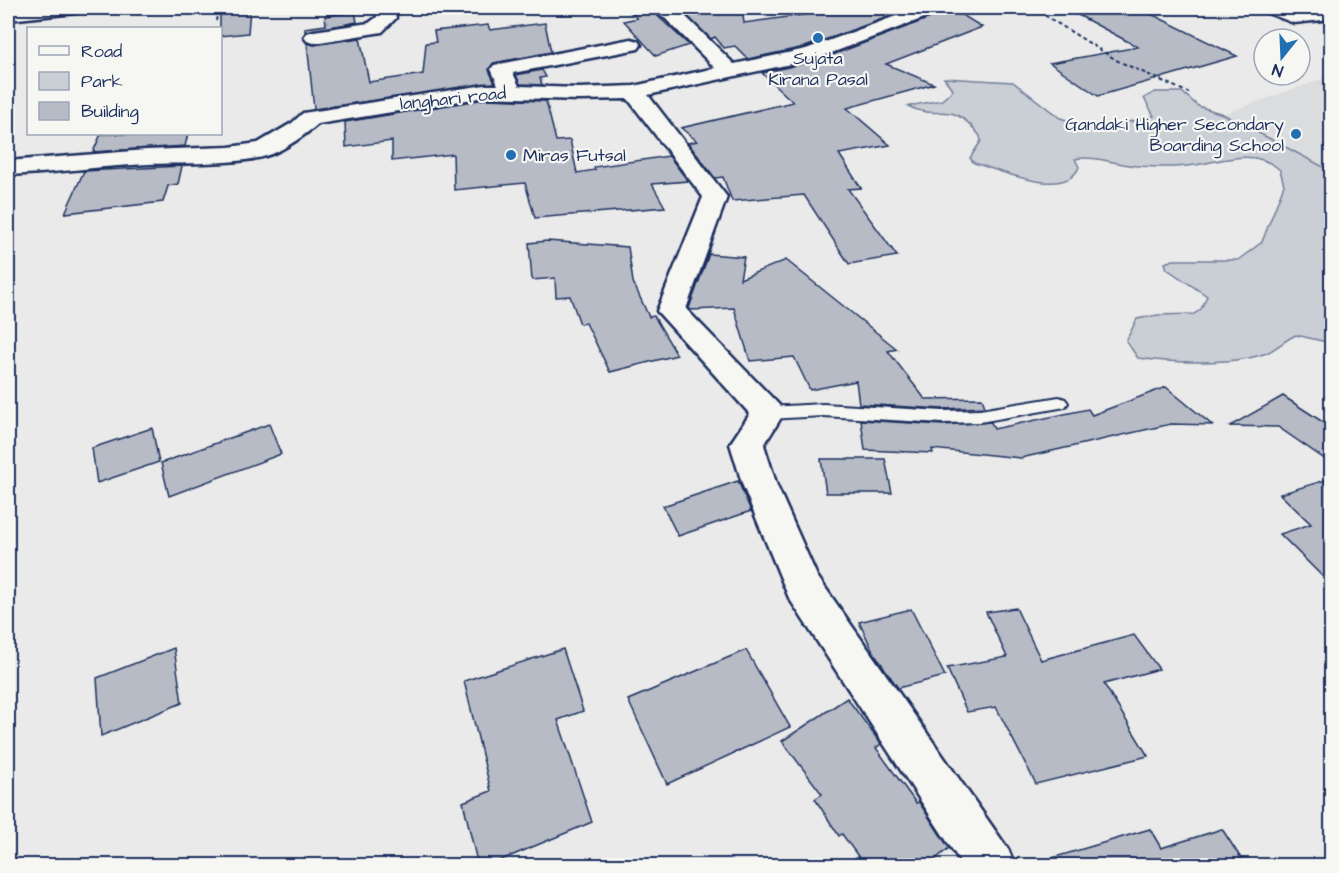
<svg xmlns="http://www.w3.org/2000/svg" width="1339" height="873" font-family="'Architects Daughter',sans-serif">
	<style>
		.built { fill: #dadcde }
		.green { fill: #caced5; stroke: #727e9a; stroke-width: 1.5 }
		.building { fill: #b6bbc6; stroke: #1b2f5e; stroke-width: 1.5 }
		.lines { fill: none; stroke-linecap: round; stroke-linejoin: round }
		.service-casing { stroke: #1b2f5e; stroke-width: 4 }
		.minor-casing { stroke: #1b2f5e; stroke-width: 5 }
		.path { stroke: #1b2f5e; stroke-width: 2; stroke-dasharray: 4 3; stroke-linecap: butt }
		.service { fill: #f6f6f2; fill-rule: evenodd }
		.minor { fill: #f6f6f2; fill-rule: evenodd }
		.poi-dot { fill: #1f6fb2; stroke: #f6f6f2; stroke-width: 2 }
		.labels { text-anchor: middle; stroke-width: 4.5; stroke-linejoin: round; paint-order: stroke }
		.far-poi-label { font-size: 18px; fill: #1b2f5e; stroke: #f6f6f2 }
		.far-street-label { font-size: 18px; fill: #1b2f5e; stroke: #f6f6f2 }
	</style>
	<rect width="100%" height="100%" fill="#e9eae9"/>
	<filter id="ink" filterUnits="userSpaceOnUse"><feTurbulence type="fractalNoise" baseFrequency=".0167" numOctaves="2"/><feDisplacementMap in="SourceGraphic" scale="12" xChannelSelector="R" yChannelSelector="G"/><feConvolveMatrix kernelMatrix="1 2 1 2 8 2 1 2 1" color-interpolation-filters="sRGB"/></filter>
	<g filter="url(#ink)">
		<polygon class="built" points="1331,76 1331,171 1223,114"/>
		<path class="green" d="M944 78 1013 82 1060 118 1098 129 1154 116 1144 98 1155 92H1182L1198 106 1223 114 1331 171V343L1296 335C1284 340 1276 350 1264 354 1232 365 1171 363 1138 358L1126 341 1137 319 1158 315 1194 314 1201 309 1207 296 1167 269 1165 263 1173 260H1238L1262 242 1284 185 1280 170C1252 145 1217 164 1186 166 1171 168 1155 167 1139 166 1119 165 1093 155 1075 159L1079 167C1066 200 999 170 974 163L970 158 981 141 980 136C949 96 940 123 908 106L942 100 953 90Z"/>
		<g class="building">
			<polygon points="220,8 250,8 248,33 220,36"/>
			<polygon points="625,8 649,8 689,45 656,56 624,21 637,18"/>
			<polygon points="678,8 742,8 744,23 853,8 913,8 805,47 748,59 735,46 724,48 715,37 711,39"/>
			<polygon points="945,8 951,8 982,27 886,64 934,84 847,108 890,145 839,154 861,188 848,189 897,256 849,264 804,195 732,201 723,177 715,178 688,143 697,141 681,128 793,102 762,73 819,60 941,14"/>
			<polygon points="1065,8 1139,8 1237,56 1098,96 1050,63 1138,47"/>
			<polygon points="355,12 357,22 305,32 305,28 326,25 325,16"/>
			<polygon points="545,23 551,52 494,63 489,70 495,83 314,109 307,43 314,45 360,38 369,82 423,74 426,43 436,42 434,31 488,25 490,30"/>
			<polygon points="542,70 546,77 540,78 542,85 520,84 516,75"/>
			<polygon points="485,99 546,101 556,141 570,140 577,173 595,170 594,167 669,156 688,181 652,184 665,207 535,218 525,183 454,190 453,154 392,161 392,141 346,147 345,122"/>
			<polygon points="101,134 188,134 185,146 93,152"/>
			<polygon points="182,166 178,184 168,186 163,202 65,213 84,171"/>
			<polygon points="547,241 628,247 633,282 649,317 654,316 677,355 610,372 586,323 580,324 570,296 556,297 555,278 532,280 529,243"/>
			<polygon points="709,254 744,257 740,279 786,260 897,349 888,351 925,399 982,398 985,407 943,409 859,404 856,381 810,390 794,357 750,361 734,308 691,310 689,308"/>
			<polygon points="1166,387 1212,425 1171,424 1021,458 932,449 933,453 865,450 861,420 943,425 991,422 994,429 1088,409 1092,415"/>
			<polygon points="1283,396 1332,428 1332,464 1278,427 1230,426"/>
			<polygon points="269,424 281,454 169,496 161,463"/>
			<polygon points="152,428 159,462 97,483 92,448"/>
			<polygon points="821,459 885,459 892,493 826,493"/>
			<polygon points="1332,478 1332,586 1280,534 1311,524 1280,494"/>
			<polygon points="738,481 751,511 678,536 663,506"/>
			<polygon points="1016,608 1041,660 1134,635 1159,669 1104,684 1148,756 1036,784 996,707 967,712 947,668 1007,657 986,612"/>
			<polygon points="911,609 945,676 898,688 874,653 859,622"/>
			<polygon points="174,648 182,703 101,736 97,678"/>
			<polygon points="563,649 583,711 558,720 592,822 487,866 478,866 463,802 491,791 464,681"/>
			<polygon points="746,650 790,727 667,784 628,700"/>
			<polygon points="847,698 881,744 876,748 916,803 919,802 949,848 927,866 865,866 842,834 839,836 815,799 822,794 782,741"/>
			<polygon points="1150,829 1161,848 1222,829 1246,866 1053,866 1052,858"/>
		</g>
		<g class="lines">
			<defs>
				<polygon id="service" points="1059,397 1065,399 1068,403 1065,407 980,422 943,423 823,416 768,419 762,418 759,413 762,408 768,407 823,404 943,411 980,410"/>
				<g id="minor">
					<polygon points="27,8 84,8 81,12 75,13 8,20 8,10"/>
					<polygon points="376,8 394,8 396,18 382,32 314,43 307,41 304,37 307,33 314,31 369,23 377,17"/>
					<path d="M651 8H673L680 11 734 64 806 49 918 8H943L940 12 818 58 648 95 727 197 686 309 779 405 784 413 764 445 777 486 817 576 1008 849 1015 866H963L789 598 743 486 730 444 750 414 657 311 703 197 628 99 579 100 485 97 318 124C305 135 288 147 272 154 244 165 181 163 149 164 102 166 55 173 8 175V161L146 150 229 147 258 143 292 123 303 113 485 85H498L491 69 494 65 631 39 638 41 641 45 638 49 513 73 519 86 579 88 634 86 715 68 666 19Z"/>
					<polygon points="1262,8 1286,8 1296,11 1332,8 1332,19 1294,23 1265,12"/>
				</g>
			</defs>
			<use href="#service" class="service-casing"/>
			<use href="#minor" class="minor-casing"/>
			<g class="path">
				<polyline points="1033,8 1118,61 1189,93"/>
				<polyline points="216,21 218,8"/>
			</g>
			<use href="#service" class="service"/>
			<use href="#minor" class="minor"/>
		</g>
	</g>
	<g class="poi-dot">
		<circle cx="818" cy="38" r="6"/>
		<circle cx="1296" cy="134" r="6"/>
		<circle cx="511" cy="155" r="6"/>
	</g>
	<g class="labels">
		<g class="far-poi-label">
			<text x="818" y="64">Sujata<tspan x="818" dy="21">Kirana Pasal</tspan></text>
			<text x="1284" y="130" text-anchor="end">Gandaki Higher Secondary<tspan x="1284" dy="21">Boarding School</tspan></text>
			<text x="523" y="161" text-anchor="start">Miras Futsal</text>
		</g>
		<g class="far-street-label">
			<text transform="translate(453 98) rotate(-6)" y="6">langhari road</text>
		</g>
	</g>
	<rect width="1339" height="873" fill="none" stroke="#f6f6f2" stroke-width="30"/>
	<rect x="15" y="15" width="1309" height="843" fill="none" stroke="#1b2f5e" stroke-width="2" filter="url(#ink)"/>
	<rect x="27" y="27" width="195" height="108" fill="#f6f6f2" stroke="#9ea6b7" stroke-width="1.5"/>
	<rect x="39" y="46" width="30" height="9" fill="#f6f6f2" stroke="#9ea6b7" stroke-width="1.5"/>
	<text x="81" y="57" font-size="18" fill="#1b2f5e">Road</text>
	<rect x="39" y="72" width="30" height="18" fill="#caced5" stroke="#9ea6b7" stroke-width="1.5"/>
	<text x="81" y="87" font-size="18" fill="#1b2f5e">Park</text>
	<rect x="39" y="102" width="30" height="18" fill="#b6bbc6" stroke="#9ea6b7" stroke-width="1.5"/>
	<text x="81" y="117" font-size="18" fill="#1b2f5e">Building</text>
	<g transform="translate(1282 57) rotate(198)"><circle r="28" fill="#f6f6f2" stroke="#9ea6b7" stroke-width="1.5"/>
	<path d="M0-4.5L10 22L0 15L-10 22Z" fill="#1f6fb2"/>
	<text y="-9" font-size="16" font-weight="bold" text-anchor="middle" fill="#1b2f5e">N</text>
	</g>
</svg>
